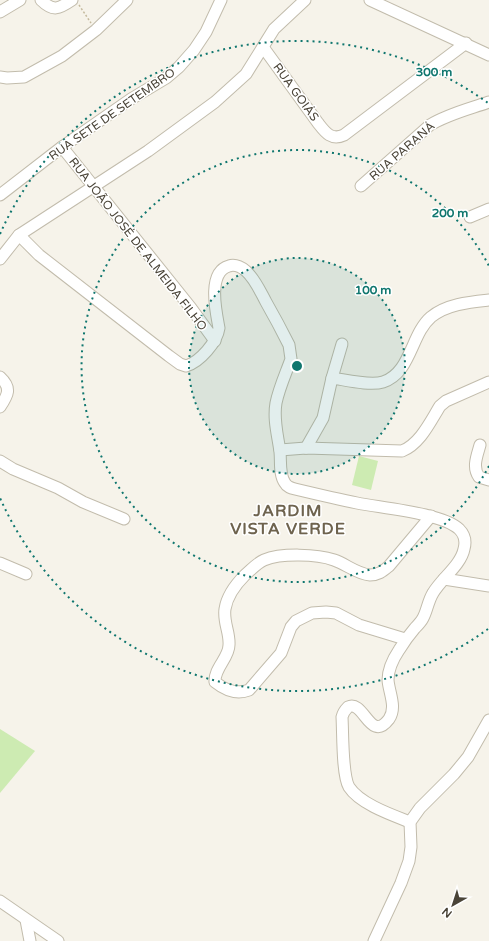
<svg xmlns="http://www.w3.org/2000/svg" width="489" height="941" font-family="'Varela Round',sans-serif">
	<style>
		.green { fill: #cdebb2 }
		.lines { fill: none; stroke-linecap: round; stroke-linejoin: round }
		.minor-casing { stroke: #c2bcac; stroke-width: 13 }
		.path { stroke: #c4b99d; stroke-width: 1.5; stroke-dasharray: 2 2; stroke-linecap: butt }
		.minor { stroke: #fff; stroke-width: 11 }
		.ring { fill: none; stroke: #0f766e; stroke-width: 2; stroke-dasharray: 2 4 }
		.labels { text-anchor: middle; stroke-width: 3; stroke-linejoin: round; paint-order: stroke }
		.street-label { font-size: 12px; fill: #4a4438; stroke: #fff }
		.district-label { font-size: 16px; font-weight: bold; letter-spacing: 1px; fill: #6e634e; stroke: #fff }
		.centre { fill: #0f766e; stroke: #fff; stroke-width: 2 }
		.ring-label { font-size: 12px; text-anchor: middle; font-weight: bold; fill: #0f766e; stroke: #fff; stroke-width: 3; stroke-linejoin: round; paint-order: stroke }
	</style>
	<rect width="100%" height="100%" fill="#f6f3ea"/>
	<g class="green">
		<polygon points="359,456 378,461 371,490 352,485"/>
		<polygon points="0,729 35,751 0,793"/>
	</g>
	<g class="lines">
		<defs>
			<g id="minor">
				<path d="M41 0C53 12 59 9 72 0"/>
				<polyline points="370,0 489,55"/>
				<polyline points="0,12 20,0"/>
				<path d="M263 47 318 123C325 132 331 141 344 135L466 43"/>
				<polyline points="0,77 7,78 24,77 62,56 96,30 127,0"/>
				<polyline points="62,147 191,308 215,341"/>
				<path d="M361 186 430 125C448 114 469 109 489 102"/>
				<polyline points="0,195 62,147 131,99 166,78 179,67 194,50 206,32 221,0"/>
				<polyline points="470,217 489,209"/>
				<path d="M19 235 39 255 169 356 180 364 186 366C200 362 217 342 219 328 216 312 207 272 229 266 235 264 241 267 246 271 255 279 260 291 266 302 274 316 282 331 289 345L291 359C286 373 279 388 276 403 273 420 278 436 280 452 281 461 279 475 285 483 287 487 291 488 295 489 316 494 337 499 357 503 382 508 442 513 459 529 465 535 466 542 464 549 461 565 441 579 433 593 428 601 427 611 423 618 421 622 418 625 415 628 409 635 404 642 399 650 393 659 388 669 388 680 389 693 397 707 389 719 370 744 364 699 348 707 345 710 343 713 342 717 343 733 342 775 349 787 360 804 392 815 410 822"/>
				<polyline points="0,259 19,235 148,151 215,102 246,74 274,29 305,0"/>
				<path d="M0 377C12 388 8 395 0 407"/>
				<path d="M332 378C346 380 370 386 383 382 411 373 411 334 431 317 447 304 470 302 489 300"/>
				<path d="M480 445C477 456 472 467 479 477L489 480"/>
				<polyline points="306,448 323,418 332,378 342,344"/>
				<path d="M280 450 306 448 402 451C420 444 430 422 440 406L446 401 489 382"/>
				<polyline points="0,461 13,469 58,488 83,502 124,519"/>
				<polyline points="0,563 26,574"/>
				<polyline points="444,579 489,586"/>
				<path d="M405 639 359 625 336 613 326 612 312 613 296 621 291 627 281 653 249 690C236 695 225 690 215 682 214 668 229 658 229 645 230 633 223 622 225 609 227 596 236 584 245 575 251 570 257 563 264 560 281 553 317 554 334 560 346 564 357 574 370 575 379 575 383 571 389 566L431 516"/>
				<polyline points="0,901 58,941"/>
				<polyline points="26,920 30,941"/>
				<polyline points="374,941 401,883 409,861 411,847 410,822 420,808 454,774 468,757 489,720"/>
			</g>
		</defs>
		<use href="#minor" class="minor-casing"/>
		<polyline class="path" points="79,5 91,23"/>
		<use href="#minor" class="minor"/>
	</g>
	<circle cx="297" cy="366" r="108" fill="#0f766e" fill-opacity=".12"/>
	<g class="ring">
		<circle cx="297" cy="366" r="108"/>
		<path d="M489 466A216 216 0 1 1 489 266"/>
		<path d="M488 629A325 325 0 0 1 0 498M0 234A325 325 0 0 1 488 103"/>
	</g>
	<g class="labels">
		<g class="street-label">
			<text transform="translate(296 92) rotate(54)" y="4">RUA GOIÁS</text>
			<text transform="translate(112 114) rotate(-35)" y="4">RUA SETE DE SETEMBRO</text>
			<text transform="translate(402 151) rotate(-41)" y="4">RUA PARANÁ</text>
			<text transform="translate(138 244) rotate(52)" y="4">RUA JOÃO JOSÉ DE ALMEIDA FILHO</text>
		</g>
		<g class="district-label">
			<text x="288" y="516">JARDIM<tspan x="288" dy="18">VISTA VERDE</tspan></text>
		</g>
	</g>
	<circle cx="297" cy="366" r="6" class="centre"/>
	<g class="ring-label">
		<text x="434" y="76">300 m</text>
		<text x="450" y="217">200 m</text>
		<text x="373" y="294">100 m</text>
	</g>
	<g transform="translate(453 905) rotate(219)" stroke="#ffffff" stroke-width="3" paint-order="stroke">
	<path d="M0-3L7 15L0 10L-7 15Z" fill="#4a4438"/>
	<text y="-6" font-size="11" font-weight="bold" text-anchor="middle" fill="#4a4438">N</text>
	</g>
</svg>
